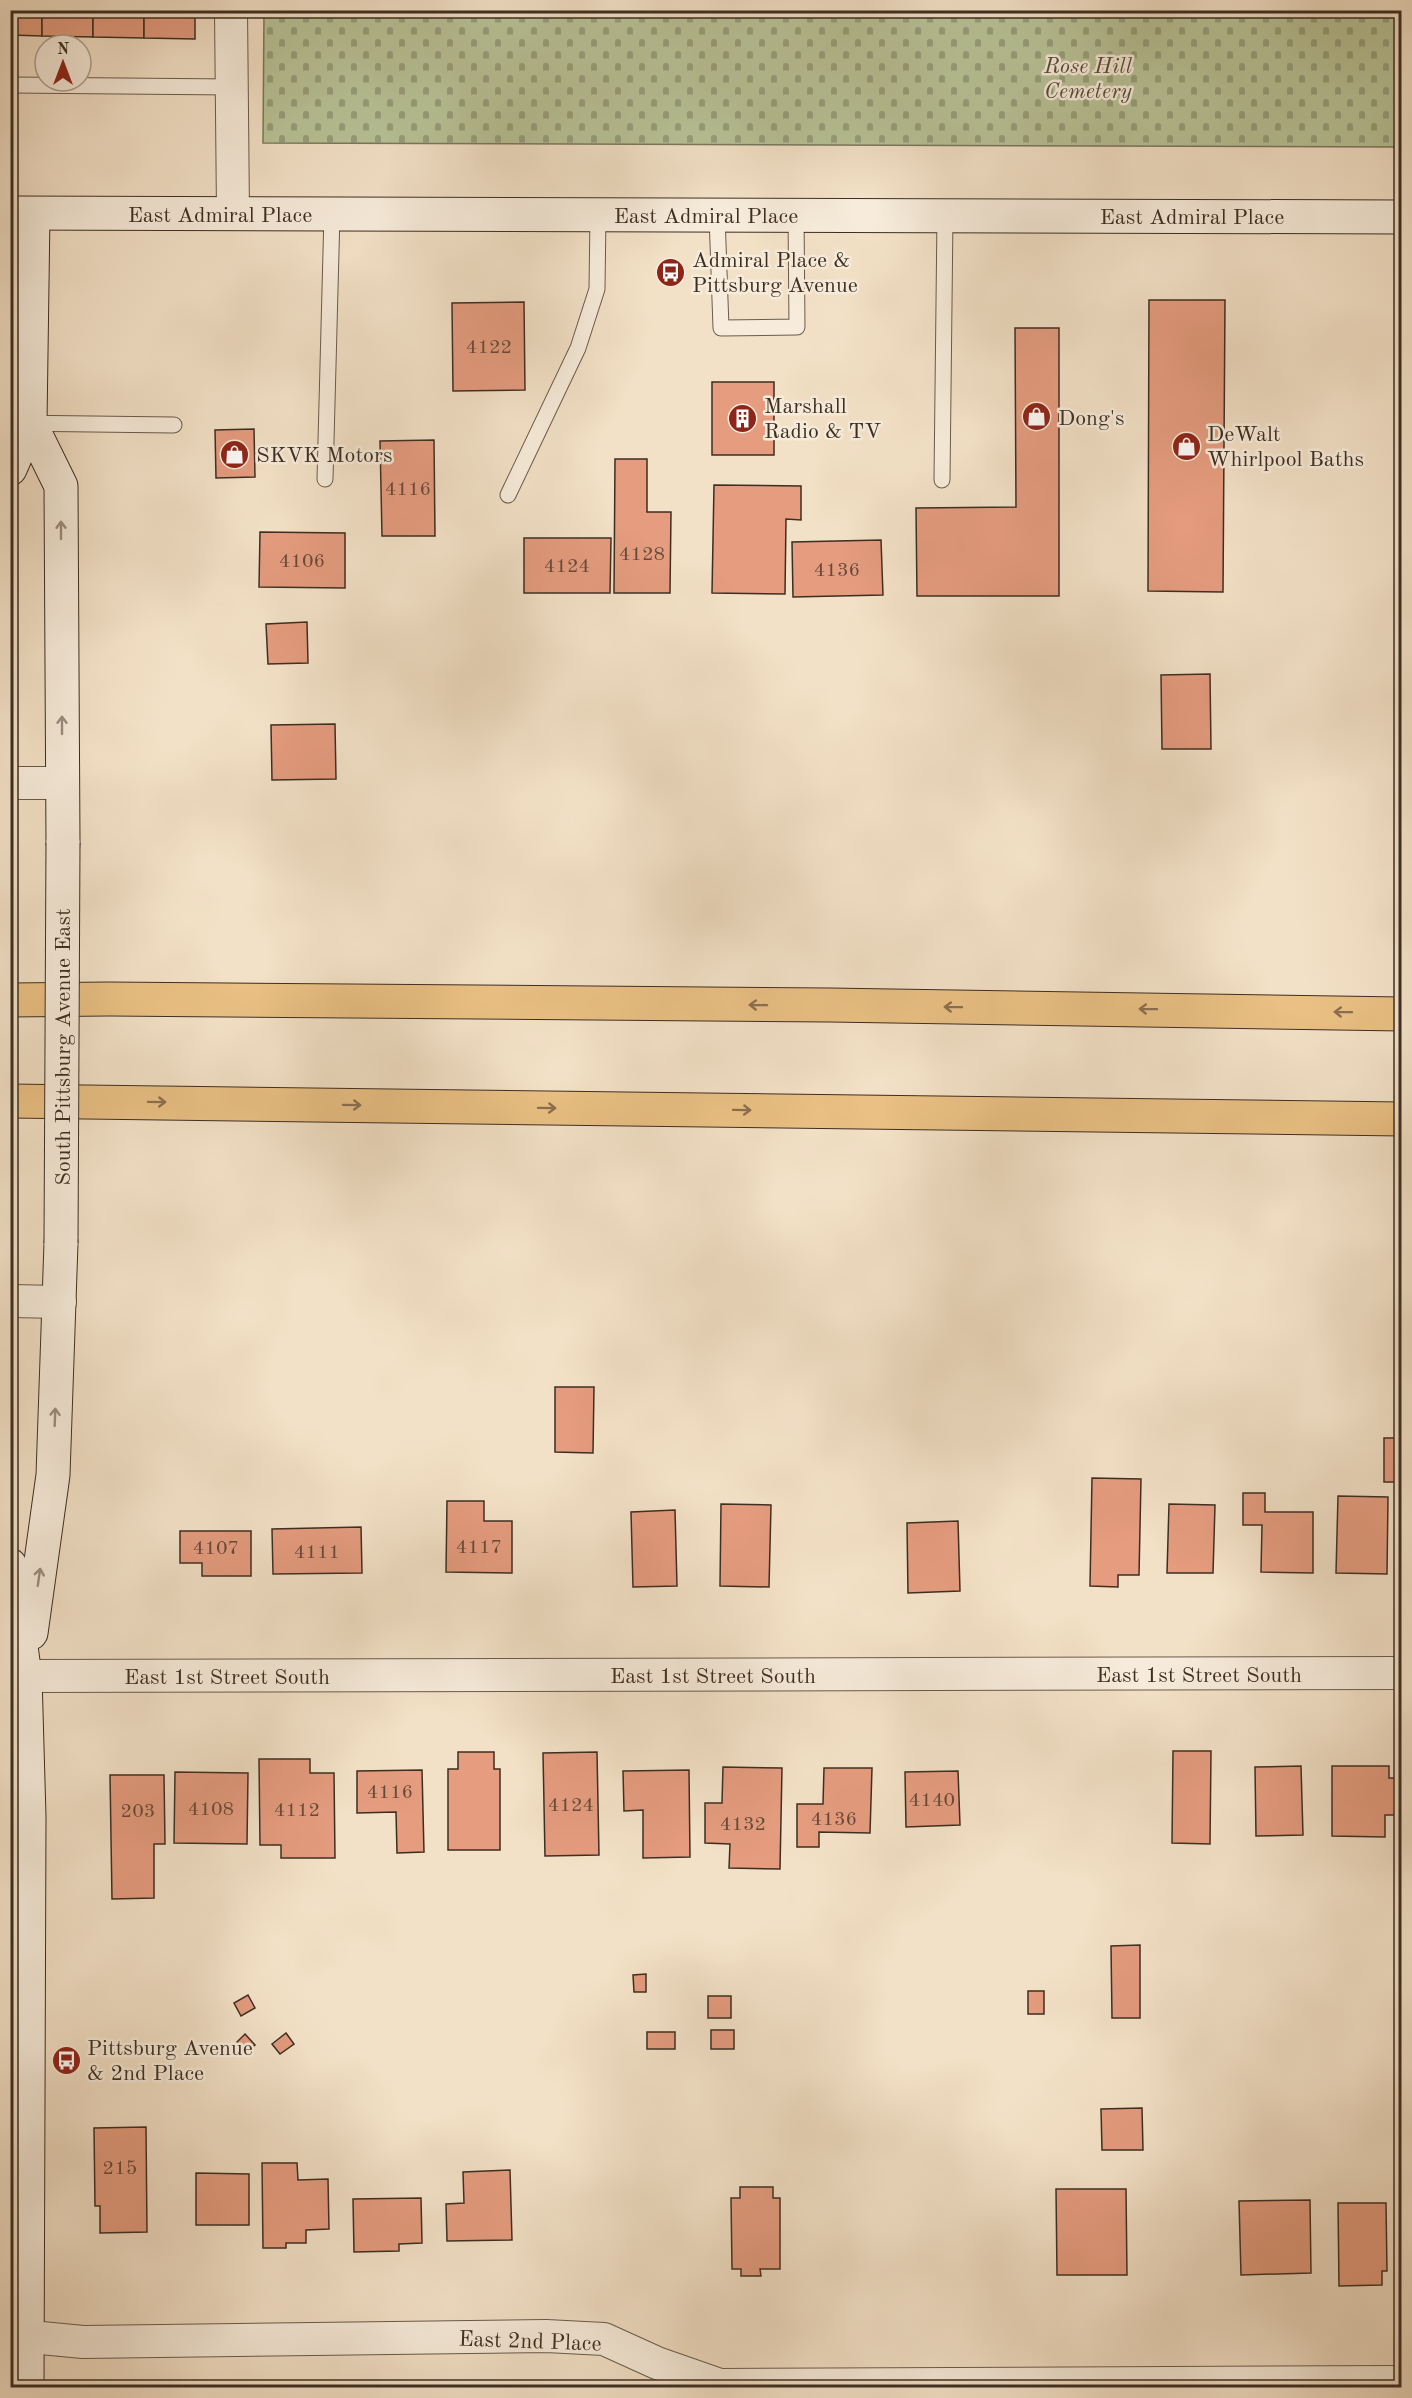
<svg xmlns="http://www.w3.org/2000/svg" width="1412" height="2398" font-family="'Old Standard TT',serif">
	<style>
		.cemetery { fill: url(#cemetery-stones); stroke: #7a785e; stroke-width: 1.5 }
		.building { fill: #e59c7f; stroke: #3d2e23; stroke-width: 1.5 }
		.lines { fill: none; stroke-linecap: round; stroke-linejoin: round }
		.lane-casing { stroke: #6a5b4c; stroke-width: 17 }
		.street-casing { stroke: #6a5b4c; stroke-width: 34 }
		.secondary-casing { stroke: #3d2e23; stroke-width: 35 }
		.highway-casing { stroke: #3d2e23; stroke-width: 35 }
		.lane { stroke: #f7ecdb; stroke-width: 15 }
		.street { stroke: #f7ecdb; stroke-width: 32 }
		.secondary { stroke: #f7ecdb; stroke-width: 33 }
		.highway { stroke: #eac084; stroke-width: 33 }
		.secondary-bridge-casing { stroke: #3d2e23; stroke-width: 35; stroke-linecap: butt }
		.secondary-bridge { stroke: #f7ecdb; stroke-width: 33 }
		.oneway { stroke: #9a8d7f }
		.oneway2 { stroke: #8b704f }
		.labels { text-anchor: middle; stroke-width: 5; stroke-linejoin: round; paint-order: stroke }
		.number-label { font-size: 20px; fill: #674a3a }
		.park-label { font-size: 22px; font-style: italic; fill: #564c3a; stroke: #f7ecdb }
		.street-label { font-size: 22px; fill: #3d2e23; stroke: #f7ecdb }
		.poi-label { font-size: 22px; fill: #3d2e23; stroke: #f7ecdb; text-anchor: start }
	</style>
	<defs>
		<pattern id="cemetery-stones" width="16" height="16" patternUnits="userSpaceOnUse" patternTransform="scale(1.5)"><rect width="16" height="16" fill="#b8c398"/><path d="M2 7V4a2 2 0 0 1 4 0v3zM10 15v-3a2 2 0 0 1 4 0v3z" fill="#979f7c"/></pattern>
	</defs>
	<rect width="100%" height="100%" fill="#f3e1c7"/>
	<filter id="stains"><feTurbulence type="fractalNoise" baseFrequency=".00333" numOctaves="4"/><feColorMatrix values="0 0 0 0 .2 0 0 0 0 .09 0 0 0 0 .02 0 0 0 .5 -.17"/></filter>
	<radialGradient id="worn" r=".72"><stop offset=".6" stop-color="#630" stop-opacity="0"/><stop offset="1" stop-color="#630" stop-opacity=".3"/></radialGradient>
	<polygon class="cemetery" points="264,11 1401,11 1401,147 263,143"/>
	<g class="building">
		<polygon points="10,10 42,10 42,36 10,35"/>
		<polygon points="42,10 93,10 93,37 42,36"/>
		<polygon points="93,10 144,10 144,38 93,37"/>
		<polygon points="144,10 195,10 195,39 144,38"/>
		<polygon points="1149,300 1225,300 1223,592 1148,591"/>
		<polygon points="524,302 525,390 453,391 452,303"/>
		<polygon points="1015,328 1059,328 1059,596 917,596 916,508 1016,507"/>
		<rect x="712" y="382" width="62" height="73"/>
		<polygon points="254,429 255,477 216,478 215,430"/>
		<polygon points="434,440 435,536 382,536 380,441"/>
		<polygon points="615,459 647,459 647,512 671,512 670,593 614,593"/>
		<polygon points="714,485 801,486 801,520 786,519 785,594 712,593"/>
		<polygon points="260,532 345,533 345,588 259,587"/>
		<polygon points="524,538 611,538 610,593 524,593"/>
		<polygon points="881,540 883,595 793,597 792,542"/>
		<polygon points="307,622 308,663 268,664 266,624"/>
		<polygon points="1210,674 1211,749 1162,749 1161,675"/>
		<polygon points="335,724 336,779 272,780 271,725"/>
		<polygon points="555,1387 594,1387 593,1453 555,1452"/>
		<rect x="1384" y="1438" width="18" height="44"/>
		<polygon points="1092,1478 1141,1479 1139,1575 1118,1575 1118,1587 1090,1586"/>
		<polygon points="1243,1493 1265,1493 1265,1512 1313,1512 1313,1573 1261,1572 1262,1525 1243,1525"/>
		<polygon points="1338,1496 1388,1497 1387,1574 1336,1573"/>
		<polygon points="447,1501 484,1501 484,1521 512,1521 512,1573 446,1572"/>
		<polygon points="721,1504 771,1505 769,1587 720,1586"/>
		<polygon points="1169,1504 1215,1505 1213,1573 1167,1573"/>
		<polygon points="675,1510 677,1586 633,1587 631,1512"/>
		<polygon points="958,1521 960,1591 908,1593 907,1523"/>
		<polygon points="361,1527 362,1573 273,1574 272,1529"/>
		<polygon points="180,1531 251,1531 251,1576 202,1576 202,1563 180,1563"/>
		<polygon points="1173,1751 1211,1751 1210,1844 1172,1843"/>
		<polygon points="458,1752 494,1752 494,1769 500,1769 500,1850 448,1850 448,1769 458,1769"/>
		<polygon points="597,1752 599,1855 545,1856 543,1753"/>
		<polygon points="259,1759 310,1759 310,1773 334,1773 335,1858 281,1858 281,1845 260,1845"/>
		<polygon points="1301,1766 1303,1835 1256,1836 1255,1767"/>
		<polygon points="1332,1766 1389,1766 1389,1778 1402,1778 1402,1815 1385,1815 1385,1837 1332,1836"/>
		<polygon points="723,1767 782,1768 780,1869 729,1868 730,1844 705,1843 705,1803 722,1803"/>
		<polygon points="824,1768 872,1768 870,1833 819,1832 819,1847 797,1847 797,1804 823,1804"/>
		<polygon points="422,1770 424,1852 397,1853 396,1812 357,1813 357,1771"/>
		<polygon points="689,1770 690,1857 643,1858 643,1810 624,1811 623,1771"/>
		<polygon points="958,1771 960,1825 906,1827 905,1772"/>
		<polygon points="175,1772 248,1773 247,1844 174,1843"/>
		<polygon points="110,1775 164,1775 165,1844 154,1844 154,1898 112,1899"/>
		<polygon points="1140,1945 1140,2018 1112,2018 1111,1946"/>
		<polygon points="646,1974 646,1992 634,1992 633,1975"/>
		<rect x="1028" y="1991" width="16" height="23"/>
		<polygon points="248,1995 255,2008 241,2016 234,2003"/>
		<rect x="708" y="1996" width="23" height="22"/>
		<rect x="711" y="2030" width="23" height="19"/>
		<rect x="647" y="2032" width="28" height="17"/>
		<polygon points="286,2033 294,2044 280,2054 272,2044"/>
		<polygon points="245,2034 255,2045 246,2053 237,2042"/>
		<polygon points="1142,2108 1143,2150 1102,2150 1101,2109"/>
		<polygon points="146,2127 147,2232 100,2233 100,2206 95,2206 94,2128"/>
		<polygon points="262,2163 297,2163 298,2180 328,2179 329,2229 306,2230 306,2243 286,2243 286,2248 263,2248"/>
		<polygon points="510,2170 512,2240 447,2241 446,2204 464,2203 463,2172"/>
		<polygon points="196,2173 249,2174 249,2225 196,2225"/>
		<polygon points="740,2187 773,2187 773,2198 780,2198 780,2269 760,2269 761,2276 741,2276 741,2269 732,2269 731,2198 740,2198"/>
		<polygon points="1056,2189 1126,2189 1127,2275 1057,2275"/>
		<polygon points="421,2198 422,2243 399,2244 399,2251 354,2252 353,2199"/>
		<polygon points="1310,2200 1311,2273 1241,2275 1239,2201"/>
		<polygon points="1338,2203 1386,2203 1387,2271 1382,2271 1382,2285 1339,2286"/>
	</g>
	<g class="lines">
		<defs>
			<g id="lane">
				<polyline points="10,85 232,87"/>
				<polyline points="717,215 721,328 797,327 796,215"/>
				<polyline points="10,423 174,425"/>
				<polyline points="325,479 332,214"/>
				<polyline points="942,480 945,216"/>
				<polyline points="508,495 578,348 597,289 598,215"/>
			</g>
			<g id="street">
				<polyline points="231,10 233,214"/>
				<polyline points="10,783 63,783"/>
				<polyline points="10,1301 60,1302"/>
				<polyline points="25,1676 1402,1673"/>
				<polyline points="10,2335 83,2342 546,2336 604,2339 657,2363 720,2385 1402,2382"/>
			</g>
			<g id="secondary">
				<polyline points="10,213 1402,217"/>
				<polyline points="30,423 61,486 63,843"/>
				<polyline points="10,469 30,423 33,214"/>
				<polyline points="10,1565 25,1676 29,1817 27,2388"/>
				<polyline points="31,1633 53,1475 61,1243"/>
			</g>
			<g id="highway">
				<polyline points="10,1000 109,999 830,1005 1402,1014"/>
				<polyline points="10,1101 1402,1119"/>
			</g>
		</defs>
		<use href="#lane" class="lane-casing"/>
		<use href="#street" class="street-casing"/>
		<use href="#secondary" class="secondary-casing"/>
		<use href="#highway" class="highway-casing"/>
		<use href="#lane" class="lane"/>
		<use href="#street" class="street"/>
		<use href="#secondary" class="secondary"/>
		<use href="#highway" class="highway"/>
		<defs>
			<polyline id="secondary-bridge" points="61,1243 63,843"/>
		</defs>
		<use href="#secondary-bridge" class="secondary-bridge-casing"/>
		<use href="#secondary-bridge" class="secondary-bridge"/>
	</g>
	<defs><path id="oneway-shaft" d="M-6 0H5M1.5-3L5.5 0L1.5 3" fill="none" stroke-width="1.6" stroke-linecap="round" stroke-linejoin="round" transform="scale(1.5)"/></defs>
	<g class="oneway">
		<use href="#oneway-shaft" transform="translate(61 530) rotate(-90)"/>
		<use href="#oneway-shaft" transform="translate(62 725) rotate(-90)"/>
		<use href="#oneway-shaft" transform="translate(55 1417) rotate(-88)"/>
		<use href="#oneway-shaft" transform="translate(39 1577) rotate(-82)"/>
	</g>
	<g class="oneway2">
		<use href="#oneway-shaft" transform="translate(758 1005) rotate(-179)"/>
		<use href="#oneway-shaft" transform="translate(953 1007) rotate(-179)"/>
		<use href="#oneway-shaft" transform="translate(1148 1009) rotate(-179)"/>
		<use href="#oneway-shaft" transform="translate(1343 1012) rotate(-179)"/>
		<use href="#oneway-shaft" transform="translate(157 1102) rotate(1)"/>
		<use href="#oneway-shaft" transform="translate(352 1105) rotate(1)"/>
		<use href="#oneway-shaft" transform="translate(547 1108) rotate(1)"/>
		<use href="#oneway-shaft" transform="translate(742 1110) rotate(1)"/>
	</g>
	<defs>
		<symbol id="bus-disc" viewBox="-11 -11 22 22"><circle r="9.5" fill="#8f2418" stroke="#f7ecdb"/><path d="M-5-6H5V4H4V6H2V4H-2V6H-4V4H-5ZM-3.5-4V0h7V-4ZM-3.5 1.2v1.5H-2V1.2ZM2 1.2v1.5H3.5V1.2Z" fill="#fff"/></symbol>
		<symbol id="shop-disc" viewBox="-11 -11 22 22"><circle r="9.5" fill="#8f2418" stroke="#f7ecdb"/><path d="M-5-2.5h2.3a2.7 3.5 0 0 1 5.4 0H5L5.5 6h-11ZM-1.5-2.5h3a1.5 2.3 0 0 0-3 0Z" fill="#fff"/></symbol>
		<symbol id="building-disc" viewBox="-11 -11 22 22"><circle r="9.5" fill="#8f2418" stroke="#f7ecdb"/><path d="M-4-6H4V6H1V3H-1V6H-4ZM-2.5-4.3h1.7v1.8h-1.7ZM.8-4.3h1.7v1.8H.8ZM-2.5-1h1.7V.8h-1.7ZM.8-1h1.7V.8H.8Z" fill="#fff"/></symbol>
	</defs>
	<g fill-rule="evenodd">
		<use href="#bus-disc" x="654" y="256" width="33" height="33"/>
		<use href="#shop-disc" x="1020" y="400" width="33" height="33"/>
		<use href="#building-disc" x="726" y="402" width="33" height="33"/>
		<use href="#shop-disc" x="1170" y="430" width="33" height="33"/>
		<use href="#shop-disc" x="218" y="438" width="33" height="33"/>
		<use href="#bus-disc" x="50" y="2044" width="33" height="33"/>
	</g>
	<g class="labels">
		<g class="number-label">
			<text x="489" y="353">4122</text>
			<text x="408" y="495">4116</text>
			<text x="642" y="560">4128</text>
			<text x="302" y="567">4106</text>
			<text x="567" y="572">4124</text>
			<text x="837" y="576">4136</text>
			<text x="479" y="1553">4117</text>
			<text x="216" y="1554">4107</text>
			<text x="317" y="1558">4111</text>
			<text x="390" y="1798">4116</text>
			<text x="932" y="1806">4140</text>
			<text x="571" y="1811">4124</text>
			<text x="211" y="1815">4108</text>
			<text x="297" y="1816">4112</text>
			<text x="138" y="1817">203</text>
			<text x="834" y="1825">4136</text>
			<text x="743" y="1830">4132</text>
			<text x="120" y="2174">215</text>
		</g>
		<g class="park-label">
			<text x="1088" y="73">Rose Hill<tspan x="1088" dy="25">Cemetery</tspan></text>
		</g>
		<g class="street-label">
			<text x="220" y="222">East Admiral Place</text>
			<text x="706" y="223">East Admiral Place</text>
			<text x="1192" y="224">East Admiral Place</text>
			<text transform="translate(62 1047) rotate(-90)" y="8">South Pittsburg Avenue East</text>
			<text x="1199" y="1682">East 1st Street South</text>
			<text x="713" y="1683">East 1st Street South</text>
			<text x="227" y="1684">East 1st Street South</text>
			<text transform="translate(530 2340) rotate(2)" y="8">East 2nd Place</text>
		</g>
		<g class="poi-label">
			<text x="692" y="267">Admiral Place &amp;<tspan x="692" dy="25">Pittsburg Avenue</tspan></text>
			<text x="764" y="413">Marshall<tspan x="764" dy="25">Radio &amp; TV</tspan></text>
			<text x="1058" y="425">Dong's</text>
			<text x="1207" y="441">DeWalt<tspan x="1207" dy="25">Whirlpool Baths</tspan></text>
			<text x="256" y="462">SKVK Motors</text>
			<text x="87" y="2055">Pittsburg Avenue<tspan x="87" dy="25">&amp; 2nd Place</tspan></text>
		</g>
	</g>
	<rect width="1412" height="2398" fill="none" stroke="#f3e1c7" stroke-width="36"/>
	<rect x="12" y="12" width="1388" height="2374" fill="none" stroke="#3d2e23" stroke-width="3"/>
	<rect x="18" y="18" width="1376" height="2362" fill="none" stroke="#3d2e23" stroke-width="1.5"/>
	<g transform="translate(63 63)"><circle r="28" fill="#f7ecdb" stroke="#ada091" stroke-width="1.5"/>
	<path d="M0-4.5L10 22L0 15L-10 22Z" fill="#8f2418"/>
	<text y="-9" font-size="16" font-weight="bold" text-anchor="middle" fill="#3d2e23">N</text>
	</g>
	<rect width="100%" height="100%" filter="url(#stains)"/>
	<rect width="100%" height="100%" fill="url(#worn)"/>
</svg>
